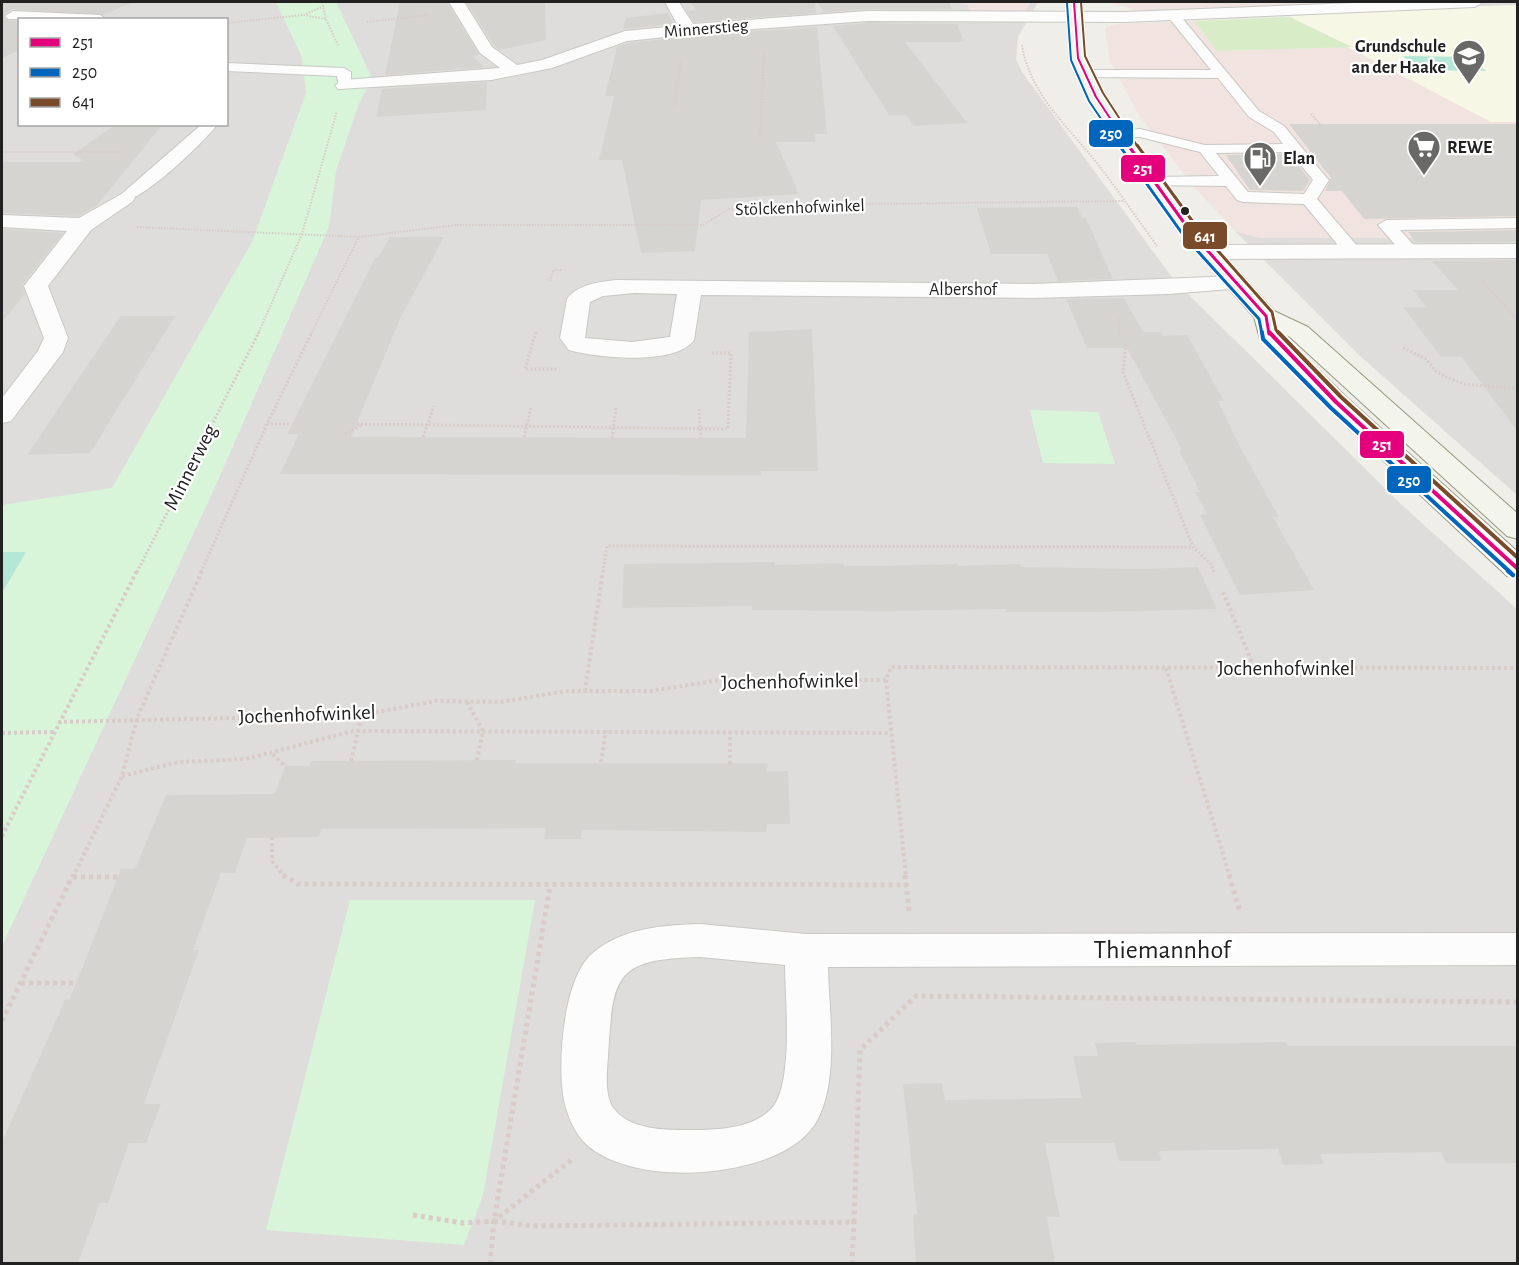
<svg xmlns="http://www.w3.org/2000/svg" width="1519" height="1265" font-family="'Alegreya Sans',sans-serif">
	<style>
		.residential { fill: #dedddb; fill-rule: evenodd }
		.commercial { fill: #f1e3df }
		.education { fill: #f7f7e5 }
		.grass { fill: #d9ecc8 }
		.park { fill: #d8f5da }
		.pitch { fill: #b4e7d5 }
		.building { fill: #d6d4d0 }
		.lines { fill: none; stroke-linecap: round; stroke-linejoin: round }
		.lane-casing { stroke: #c8c8c5; stroke-width: 2 }
		.street-casing { stroke: #c8c8c5; stroke-width: 2 }
		.secondary-casing { stroke: #969a80; stroke-width: 2 }
		.path-far3 { stroke: #d8cbc8; stroke-width: 2; stroke-dasharray: 1.5 1.5; stroke-linecap: butt }
		.path-far2 { stroke: #d8cbc8; stroke-width: 3; stroke-dasharray: 2 2; stroke-linecap: butt }
		.path-far1 { stroke: #d8cbc8; stroke-width: 4; stroke-dasharray: 3 3; stroke-linecap: butt }
		.path { stroke: #d8cbc8; stroke-width: 5; stroke-dasharray: 4 4; stroke-linecap: butt }
		.lane { fill: #fdfcfc; fill-rule: evenodd }
		.street { fill: #fdfcfc; fill-rule: evenodd }
		.secondary { fill: #f3f4ec; fill-rule: evenodd }
		.bus-1-far2-casing { stroke: #fff; stroke-width: 4.5 }
		.bus-1-far1-casing { stroke: #fff; stroke-width: 6 }
		.bus-1-casing { stroke: #fff; stroke-width: 8 }
		.bus-2-far3-casing { stroke: #fff; stroke-width: 4.5 }
		.bus-2-far2-casing { stroke: #fff; stroke-width: 6 }
		.bus-2-far1-casing { stroke: #fff; stroke-width: 8 }
		.bus-2-casing { stroke: #fff; stroke-width: 9 }
		.bus-3-far2-casing { stroke: #fff; stroke-width: 4.5 }
		.bus-3-far1-casing { stroke: #fff; stroke-width: 6 }
		.bus-3-casing { stroke: #fff; stroke-width: 8 }
		.bus-1-far2 { stroke: #e5007d; stroke-width: 2 }
		.bus-1-far1 { stroke: #e5007d; stroke-width: 3 }
		.bus-1 { stroke: #e5007d; stroke-width: 4 }
		.bus-2-far3 { stroke: #0065bd; stroke-width: 2 }
		.bus-2-far2 { stroke: #0065bd; stroke-width: 3 }
		.bus-2-far1 { stroke: #0065bd; stroke-width: 4 }
		.bus-2 { stroke: #0065bd; stroke-width: 4.5 }
		.bus-3-far2 { stroke: #7a4b2a; stroke-width: 2 }
		.bus-3-far1 { stroke: #7a4b2a; stroke-width: 3 }
		.bus-3 { stroke: #7a4b2a; stroke-width: 4 }
		.bus-dot { fill: #212121; stroke: #fff; stroke-width: 2 }
		.labels { text-anchor: middle; stroke-width: 4.5; stroke-linejoin: round; paint-order: stroke }
		.far-street-label { font-size: 18px; fill: #212121; stroke: #fff }
		.far-poi-label { font-size: 18px; font-weight: bold; fill: #212121; stroke: #fff; text-anchor: start }
		.street-label { font-size: 21px; fill: #212121; stroke: #fff }
		.near-street-label { font-size: 26px; fill: #212121; stroke: #fff }
		.line-badge { stroke: #fff; stroke-width: 2 }
		.badge-label { font-size: 16px; text-anchor: middle; font-weight: bold; fill: #fff }
	</style>
	<rect width="100%" height="100%" fill="#efeee9"/>
	<g class="residential">
		<path d="M2 2H1038L1018 37 1016 59 1022 72 1174 280 1402 505 1517 609V1263L2 1264ZM20 20H226V124H20Z"/>
		<polygon points="1308,2 1517,2 1518,5 1325,12"/>
		<polygon points="1235,231 1260,238 1517,237 1517,495 1360,356"/>
	</g>
	<g class="commercial">
		<polygon points="960,2 1031,2 1023,14 969,12 968,5"/>
		<polygon points="1107,2 1308,2 1312,4 1143,12"/>
		<polygon points="1194,21 1217,51 1352,47 1491,122 1517,122 1517,237 1260,238 1235,231 1196,189 1140,117 1110,62 1105,28 1116,24"/>
	</g>
	<polygon class="education" points="1517,5 1517,122 1491,122 1290,17 1325,12"/>
	<polygon class="grass" points="1290,17 1352,47 1217,51 1194,21"/>
	<g class="park">
		<polygon points="276,2 336,2 372,78 358,106 336,171 329,227 215,487 2,946 2,505 112,488 252,242 306,93 302,57"/>
		<polygon points="1030,410 1098,412 1115,464 1043,463"/>
		<polygon points="350,900 535,900 483,1195 464,1245 266,1230"/>
	</g>
	<g class="pitch">
		<polygon points="1403,56 1470,57 1486,71 1418,70"/>
		<polygon points="2,552 26,552 2,593"/>
	</g>
	<g class="building">
		<polygon points="2,2 134,2 103,15 12,9 3,16 8,21 20,21 20,50 2,58"/>
		<polygon points="400,2 447,2 479,55 472,56 484,67 385,75"/>
		<polygon points="466,2 545,2 546,40 500,50 494,45"/>
		<polygon points="690,2 815,2 816,13 694,22 687,11 696,10"/>
		<polygon points="817,2 949,2 952,9 867,9 824,12"/>
		<polygon points="668,13 674,24 623,29 626,18"/>
		<polygon points="867,23 957,24 964,42 905,42 967,123 914,126 906,115 889,115 833,26"/>
		<polygon points="817,27 827,134 815,134 815,142 776,142 799,194 701,200 695,251 641,253 622,160 599,160 614,96 605,96 617,47 628,43 713,34"/>
		<polygon points="487,82 486,110 376,117 382,89"/>
		<polygon points="116,124 163,124 97,205 78,216 2,213 2,162 85,162 73,154"/>
		<polygon points="1289,124 1518,124 1518,216 1364,219 1342,191 1325,191 1331,178"/>
		<polygon points="1289,154 1310,180 1303,191 1250,190 1226,155"/>
		<polygon points="1077,207 1082,218 1086,218 1113,279 1058,281 1047,254 991,254 977,208"/>
		<polygon points="2,229 63,233 22,285 25,294 2,322"/>
		<polygon points="1518,230 1518,242 1416,242 1408,232"/>
		<polygon points="390,237 444,237 400,319 351,437 746,438 749,332 812,329 818,471 761,471 761,475 280,474 299,434 287,434 375,258 378,258"/>
		<polygon points="1518,260 1518,432 1462,357 1441,357 1403,307 1426,307 1413,290 1458,290 1432,261"/>
		<polygon points="1124,298 1143,332 1161,332 1164,336 1187,335 1224,401 1218,401 1240,447 1279,517 1273,517 1314,590 1240,595 1200,515 1207,514 1195,492 1200,492 1179,450 1182,450 1127,348 1087,348 1066,299"/>
		<polygon points="121,316 175,316 90,453 27,455"/>
		<polygon points="775,562 775,565 843,563 844,566 878,566 957,564 958,566 1020,564 1021,567 1143,569 1198,567 1217,609 1096,612 1006,612 1005,609 884,611 752,610 752,606 622,608 624,564"/>
		<polygon points="516,760 515,763 768,763 767,771 788,771 790,824 767,824 766,832 582,830 581,839 544,839 545,828 321,829 319,837 247,838 235,873 221,873 193,950 199,950 144,1104 161,1104 146,1143 129,1143 108,1203 100,1203 78,1263 2,1263 2,1142 65,1000 70,999 121,869 135,869 166,795 275,794 285,766 310,766 311,761"/>
		<polygon points="1136,1042 1136,1045 1286,1042 1288,1046 1518,1046 1518,1163 1446,1163 1441,1152 1320,1154 1324,1164 1283,1165 1278,1149 1159,1151 1161,1161 1119,1161 1114,1143 1045,1143 1060,1217 1047,1217 1055,1263 916,1263 913,1214 917,1214 903,1084 942,1083 945,1100 1082,1098 1073,1056 1098,1056 1095,1043"/>
	</g>
	<g class="lines">
		<defs>
			<g id="lane">
				<path d="M1169 12H1177L1259 111 1284 126 1326 177 1329 180 1317 199 1358 247 1361 251 1358 255H1346L1304 204 1243 202 1237 200 1226 186 1147 185 1145 182 1153 177 1219 176 1200 152 1140 137H1114L1112 134 1114 131 1140 129 1205 145 1283 144 1274 132 1249 117 1218 78 1080 77 1078 74 1085 70H1211L1169 18ZM1290 152 1313 180 1304 194 1248 192 1216 153Z"/>
				<polygon points="226,63 344,68 351,72 351,85 344,89 339,88 337,76 226,71"/>
				<path d="M202 124 216 126C204 142 138 206 119 201L117 198Z"/>
				<polygon points="1518,218 1518,228 1400,230 1419,251 1410,256 1404,255 1378,225 1386,220"/>
			</g>
			<g id="street">
				<polygon points="449,2 464,2 492,47 517,65 542,60 625,31 678,26 665,2 679,2 693,24 867,11 1125,12 1380,2 1483,2 1475,7 1125,22 867,21 713,32 627,41 552,68 491,80 338,89 335,85 344,80 500,68 480,53"/>
				<polygon points="13,11 100,15 107,20 8,19 5,16"/>
				<polygon points="125,192 132,194 135,198 132,202 91,230 48,286 68,338 63,352 11,421 2,423 2,398 38,351 44,338 24,286 67,231 2,227 2,215 79,218"/>
				<polygon points="1518,244 1518,258 1209,259 1201,257 1198,252 1201,247 1209,245"/>
				<path d="M1236 276 1244 278 1248 283 1244 288 1168 294 1033 298 701 295 694 340C676 366 596 358 569 350L560 338 567 299C578 284 599 282 616 280L1033 284ZM634 293 677 294 670 337 632 342 585 338 590 302 603 296Z"/>
				<path d="M700 924 806 934 1518 933V965L828 967C829 1013 840 1084 815 1124 780 1180 633 1189 586 1144 575 1134 567 1115 564 1100 557 1065 563 977 593 953 622 928 663 925 700 924ZM700 957 785 965C785 997 795 1090 769 1111 748 1130 713 1130 686 1130 662 1130 630 1129 614 1109 604 1096 607 1071 608 1056 613 976 614 959 700 957Z"/>
			</g>
			<polygon id="secondary" points="1066,2 1082,2 1086,58 1105,97 1127,132 1198,226 1274,311 1308,327 1518,514 1518,539 1507,536 1290,337 1282,333 1345,396 1518,552 1518,578 1507,576 1327,408 1260,339 1254,317 1182,236 1110,134 1087,97 1070,58"/>
		</defs>
		<use href="#lane" class="lane-casing"/>
		<use href="#street" class="street-casing"/>
		<use href="#secondary" class="secondary-casing"/>
		<g class="path-far3">
			<polyline points="322,2 326,19 338,45"/>
			<polyline points="306,14 324,6"/>
			<polyline points="367,22 429,15"/>
			<polyline points="226,23 303,15 326,19"/>
			<path d="M1022 45C1030 96 1070 128 1100 167 1120 193 1138 220 1157 246"/>
			<polyline points="674,106 681,59"/>
			<polyline points="1311,114 1320,124"/>
			<polyline points="760,139 764,52"/>
			<polyline points="2,152 123,152"/>
			<polyline points="137,227 359,237 456,225 703,225 729,209 773,205 1124,201"/>
			<polyline points="550,281 553,270 561,270"/>
			<polyline points="1482,281 1518,321"/>
			<polyline points="1118,318 1120,333"/>
			<polyline points="258,334 302,234 337,111"/>
			<polyline points="311,334 359,237"/>
		</g>
		<g class="path-far2">
			<polyline points="536,332 525,369 557,369"/>
			<polyline points="1126,344 1123,372 1193,547 1211,564 1214,572"/>
			<polyline points="1403,348 1426,359 1436,371 1448,378 1465,384 1518,389"/>
			<polyline points="699,409 701,438"/>
			<polyline points="267,424 289,424"/>
			<polyline points="357,424 728,429 731,353 712,353"/>
			<polyline points="345,434 363,424"/>
			<polyline points="423,437 434,406"/>
			<polyline points="524,437 531,407"/>
			<polyline points="612,438 616,408"/>
			<polyline points="137,572 259,332"/>
			<polyline points="201,572 267,424 312,332"/>
			<polyline points="603,572 607,546 1193,547"/>
		</g>
		<g class="path-far1">
			<polyline points="1223,592 1254,667"/>
			<polyline points="1166,668 1230,877"/>
			<polyline points="886,680 906,877"/>
			<polyline points="585,691 603,571"/>
			<polyline points="467,702 483,731 477,760"/>
			<polyline points="58,722 362,715 435,701 500,702 567,691 651,691 720,680 886,680 891,667 1518,668"/>
			<polyline points="730,731 730,764"/>
			<polyline points="2,733 53,732"/>
			<polyline points="273,754 285,766"/>
			<polyline points="351,761 362,715"/>
			<polyline points="601,762 606,730"/>
			<polyline points="122,776 179,762 246,759 353,731 891,733"/>
			<polyline points="2,836 137,571"/>
			<polyline points="272,837 272,861 285,877"/>
			<polyline points="73,877 122,776 137,718 202,571"/>
		</g>
		<g class="path">
			<polyline points="283,875 298,884 907,885"/>
			<polyline points="905,875 909,911"/>
			<polyline points="1229,875 1240,911"/>
			<polyline points="73,877 117,877"/>
			<polyline points="21,983 77,983"/>
			<polyline points="2,1021 73,875"/>
			<polyline points="413,1215 463,1223 494,1221 571,1160"/>
			<polyline points="494,1221 532,1226 854,1222 860,1050 916,996 1518,1002"/>
			<polyline points="490,1264 494,1221 550,886"/>
			<polyline points="852,1264 854,1222"/>
		</g>
		<use href="#lane" class="lane"/>
		<use href="#street" class="street"/>
		<use href="#secondary" class="secondary"/>
		<defs>
			<polyline id="bus-1-far2" points="1074,2 1078,58 1096,97 1129,147"/>
			<polyline id="bus-1-far1" points="1128,145 1190,231 1266,316 1269,334"/>
			<polyline id="bus-1" points="1269,332 1336,402 1518,569"/>
			<polyline id="bus-2-far3" points="1067,3 1071,60 1089,101 1120,147"/>
			<polyline id="bus-2-far2" points="1119,145 1184,236 1259,319 1262,334"/>
			<polyline id="bus-2-far1" points="1262,332 1263,339 1331,408 1510,572"/>
			<polyline id="bus-2" points="1508,571 1513,575"/>
			<polyline id="bus-3-far2" points="1081,2 1085,56 1103,93 1138,147"/>
			<polyline id="bus-3-far1" points="1137,145 1196,226 1272,312 1276,330 1280,334"/>
			<polyline id="bus-3" points="1278,332 1341,397 1518,558"/>
		</defs>
		<use href="#bus-1-far2" class="bus-1-far2-casing"/>
		<use href="#bus-1-far1" class="bus-1-far1-casing"/>
		<use href="#bus-1" class="bus-1-casing"/>
		<use href="#bus-2-far3" class="bus-2-far3-casing"/>
		<use href="#bus-2-far2" class="bus-2-far2-casing"/>
		<use href="#bus-2-far1" class="bus-2-far1-casing"/>
		<use href="#bus-2" class="bus-2-casing"/>
		<use href="#bus-3-far2" class="bus-3-far2-casing"/>
		<use href="#bus-3-far1" class="bus-3-far1-casing"/>
		<use href="#bus-3" class="bus-3-casing"/>
		<use href="#bus-1-far2" class="bus-1-far2"/>
		<use href="#bus-1-far1" class="bus-1-far1"/>
		<use href="#bus-1" class="bus-1"/>
		<use href="#bus-2-far3" class="bus-2-far3"/>
		<use href="#bus-2-far2" class="bus-2-far2"/>
		<use href="#bus-2-far1" class="bus-2-far1"/>
		<use href="#bus-2" class="bus-2"/>
		<use href="#bus-3-far2" class="bus-3-far2"/>
		<use href="#bus-3-far1" class="bus-3-far1"/>
		<use href="#bus-3" class="bus-3"/>
	</g>
	<defs>
		<symbol id="school-pin" viewBox="-11 -11 22 30"><path d="M0 17L-7.5 6A9.5 9.5 0 1 1 7.5 6Z" fill="#696967" stroke="#fff"/><path d="M0-5L7-2L0 1L-7-2ZM-4 1L0 2.5L4 1V4Q0 6-4 4Z" fill="#fff"/></symbol>
		<symbol id="supermarket-pin" viewBox="-11 -11 22 30"><path d="M0 17L-7.5 6A9.5 9.5 0 1 1 7.5 6Z" fill="#696967" stroke="#fff"/><path d="M-6-5.5h2.5l.6 2H6L4.5 2H-2.5L-4.4-4H-6ZM-1.5 3.2a1.3 1.3 0 1 0 .1 0ZM3 3.2a1.3 1.3 0 1 0 .1 0Z" fill="#fff"/></symbol>
		<symbol id="fuel-pin" viewBox="-11 -11 22 30"><path d="M0 17L-7.5 6A9.5 9.5 0 1 1 7.5 6Z" fill="#696967" stroke="#fff"/><path d="M-5.5-6h7V0h2V4h1.3V-2.5L3-4.5l.8-.8L6-3V5H2.5V1h-1V6h-7ZM-4.2-4.7v3.2H.2V-4.7Z" fill="#fff"/></symbol>
	</defs>
	<g fill-rule="evenodd">
		<use href="#school-pin" x="1450" y="37" width="38" height="52"/>
		<use href="#supermarket-pin" x="1405" y="128" width="38" height="52"/>
		<use href="#fuel-pin" x="1241" y="139" width="38" height="52"/>
	</g>
	<circle class="bus-dot" cx="1185" cy="211" r="5"/>
	<g class="labels">
		<g class="far-street-label">
			<text transform="translate(706 28) rotate(-5)" y="6">Minnerstieg</text>
			<text transform="translate(800 207) rotate(-2)" y="6">Stölckenhofwinkel</text>
			<text x="963" y="295">Albershof</text>
		</g>
		<g class="far-poi-label">
			<text x="1446" y="52" text-anchor="end">Grundschule<tspan x="1446" dy="21">an der Haake</tspan></text>
			<text x="1447" y="153">REWE</text>
			<text x="1283" y="164">Elan</text>
		</g>
		<g class="street-label">
			<text transform="translate(190 467) rotate(-63)" y="7">Minnerweg</text>
			<text x="1286" y="675">Jochenhofwinkel</text>
			<text transform="translate(790 681) rotate(-1)" y="7">Jochenhofwinkel</text>
			<text transform="translate(307 714) rotate(-2)" y="7">Jochenhofwinkel</text>
		</g>
		<g class="near-street-label">
			<text x="1162" y="958">Thiemannhof</text>
		</g>
	</g>
	<g class="line-badge">
		<rect x="1088" y="119" width="46" height="29" rx="6" fill="#0065bd"/>
		<rect x="1120" y="154" width="46" height="29" rx="6" fill="#e5007d"/>
		<rect x="1182" y="221" width="46" height="29" rx="6" fill="#7a4b2a"/>
		<rect x="1359" y="430" width="46" height="29" rx="6" fill="#e5007d"/>
		<rect x="1386" y="465" width="46" height="29" rx="6" fill="#0065bd"/>
	</g>
	<g class="badge-label">
		<text x="1111" y="139">250</text>
		<text x="1143" y="174">251</text>
		<text x="1205" y="242">641</text>
		<text x="1382" y="450">251</text>
		<text x="1409" y="486">250</text>
	</g>
	<rect width="1519" height="1265" fill="none" stroke="#212121" stroke-width="6"/>
	<rect x="18" y="18" width="210" height="108" fill="#ffffff" stroke="#a6a6a6" stroke-width="1.5"/>
	<rect x="30" y="38" width="30" height="9" fill="#e5007d" stroke="#a6a6a6" stroke-width="1.5"/>
	<text x="72" y="48" font-size="18" fill="#212121">251</text>
	<rect x="30" y="68" width="30" height="9" fill="#0065bd" stroke="#a6a6a6" stroke-width="1.5"/>
	<text x="72" y="78" font-size="18" fill="#212121">250</text>
	<rect x="30" y="98" width="30" height="9" fill="#7a4b2a" stroke="#a6a6a6" stroke-width="1.5"/>
	<text x="72" y="108" font-size="18" fill="#212121">641</text>
</svg>
